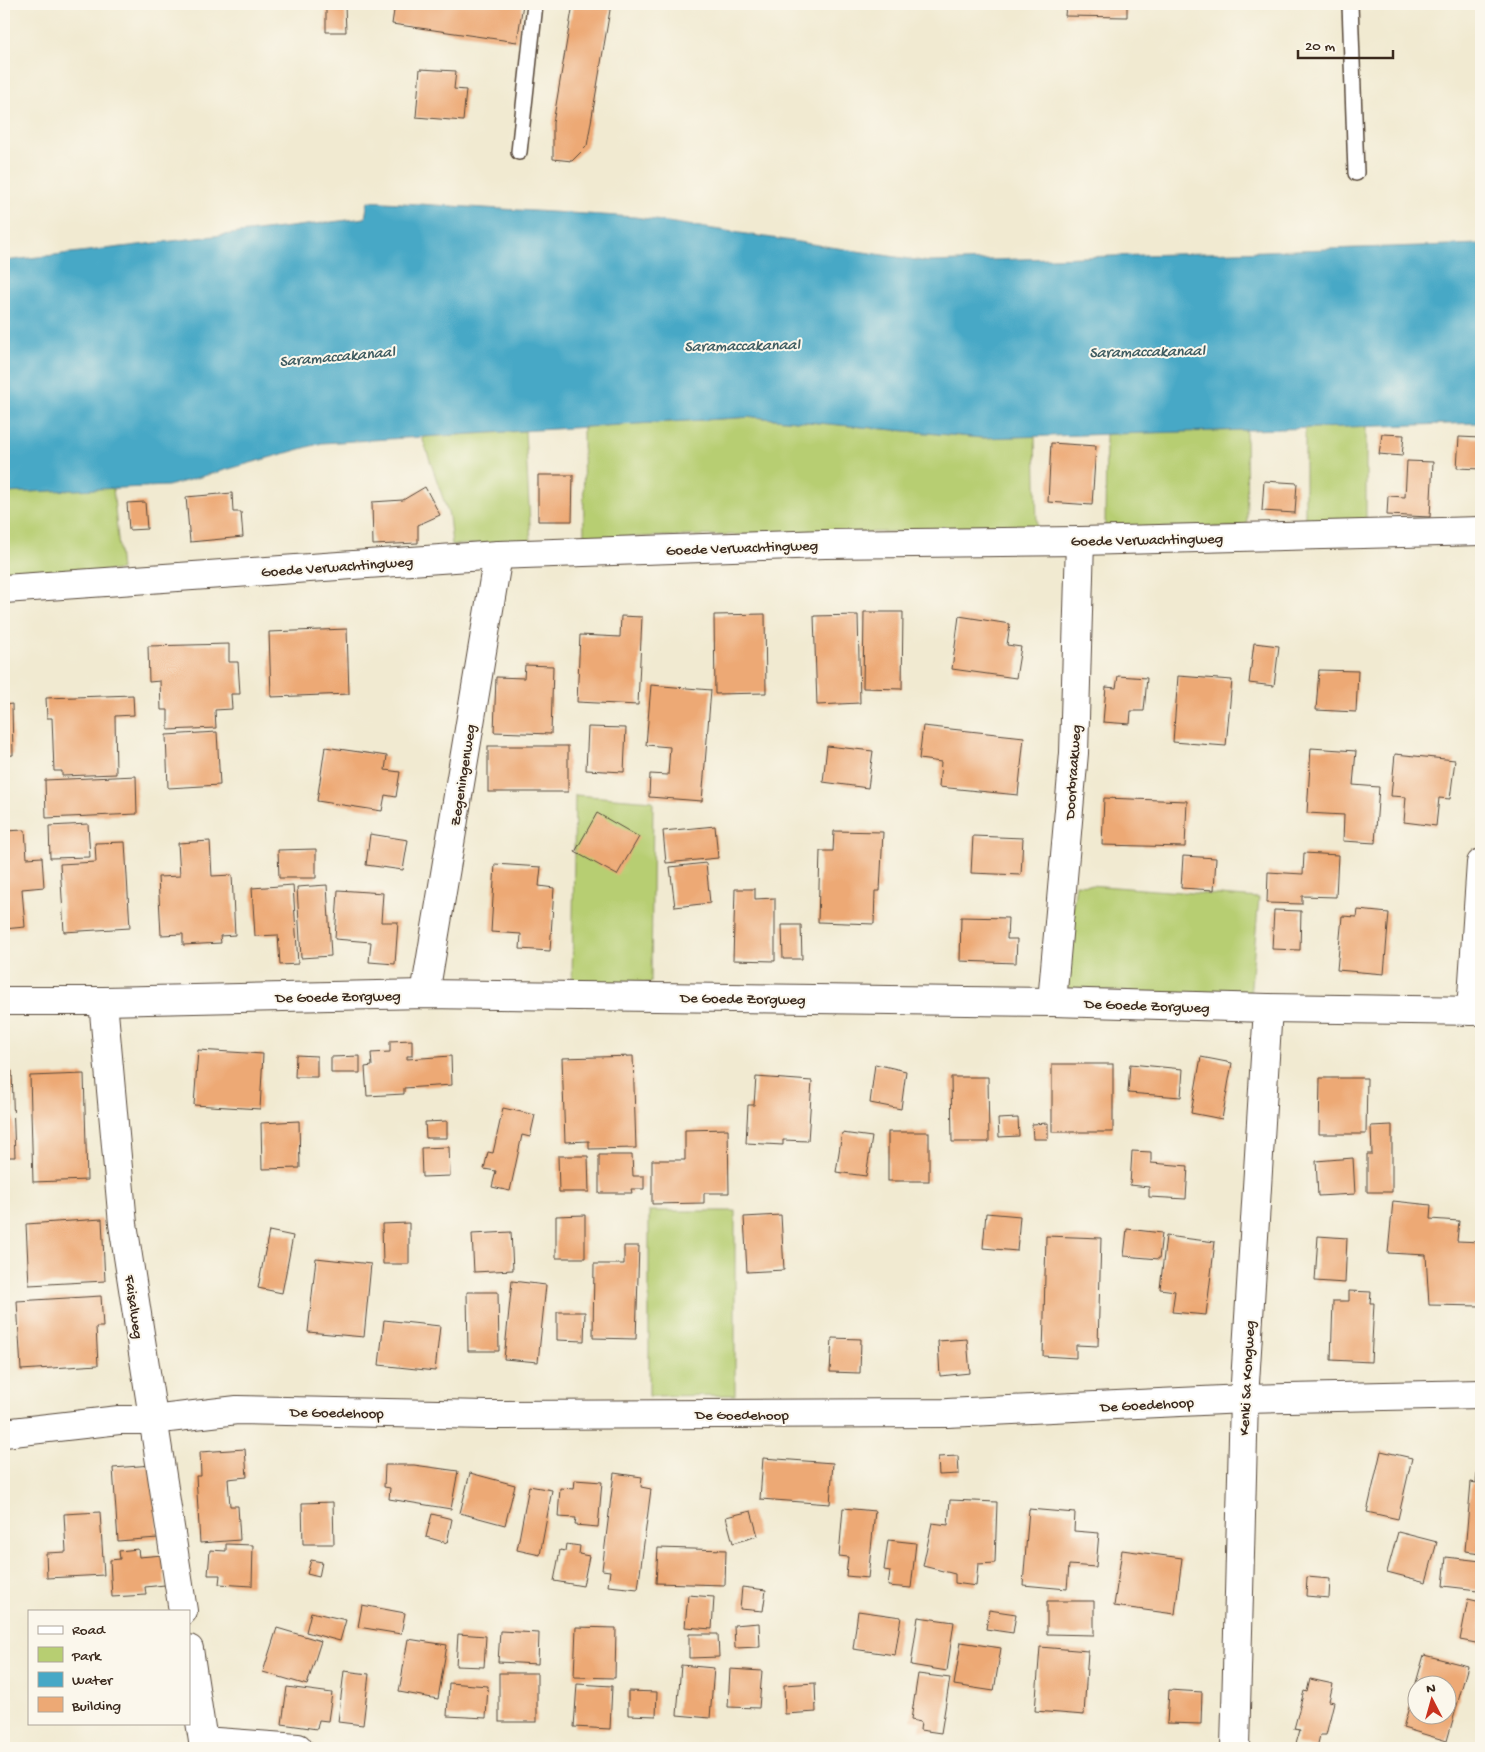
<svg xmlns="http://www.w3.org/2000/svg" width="1485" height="1752" font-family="'Gochi Hand',sans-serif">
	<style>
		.green { fill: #b7ce72; stroke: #797c48 }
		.water { fill: #46a8c6; stroke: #406972 }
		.building { fill: #eda975; fill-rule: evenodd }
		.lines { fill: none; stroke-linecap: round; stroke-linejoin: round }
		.service-casing { stroke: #564739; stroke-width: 18 }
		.minor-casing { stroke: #564739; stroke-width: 30 }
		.service { stroke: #fff; stroke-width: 15 }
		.minor { stroke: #fff; stroke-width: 28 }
		.labels { text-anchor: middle; stroke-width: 4; stroke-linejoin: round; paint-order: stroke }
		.street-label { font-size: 15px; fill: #3b2a1e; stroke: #fbf7ec }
		.water-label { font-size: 16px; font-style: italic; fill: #3f5c61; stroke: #fbf7ec }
	</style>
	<rect width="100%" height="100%" fill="#fbf7ec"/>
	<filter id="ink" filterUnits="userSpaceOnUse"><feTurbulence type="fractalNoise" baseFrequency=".02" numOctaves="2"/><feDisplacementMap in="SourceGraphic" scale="10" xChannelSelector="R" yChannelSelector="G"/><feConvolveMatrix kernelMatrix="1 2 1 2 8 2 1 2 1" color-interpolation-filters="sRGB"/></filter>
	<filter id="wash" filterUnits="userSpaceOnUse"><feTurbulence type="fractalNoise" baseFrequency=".0096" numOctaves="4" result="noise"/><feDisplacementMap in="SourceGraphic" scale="20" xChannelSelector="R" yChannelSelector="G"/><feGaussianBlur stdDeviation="1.12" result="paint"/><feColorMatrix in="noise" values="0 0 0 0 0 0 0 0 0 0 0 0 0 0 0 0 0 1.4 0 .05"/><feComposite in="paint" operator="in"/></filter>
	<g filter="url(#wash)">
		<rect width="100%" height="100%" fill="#f1ead1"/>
		<g class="green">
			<polygon points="753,417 982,438 1035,436 1037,529 584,538 583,427"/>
			<polygon points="1366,426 1366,522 1305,524 1305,428"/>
			<polygon points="1246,430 1247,527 1105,528 1106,434"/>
			<polygon points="525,431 531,543 452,545 449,516 422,437"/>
			<polygon points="113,488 121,570 4,578 4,493"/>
			<polygon points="575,795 653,801 651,983 572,982"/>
			<polygon points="1076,884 1259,898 1250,996 1072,990 1067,986 1065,968"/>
			<polygon points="649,1211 735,1211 735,1395 649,1396"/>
		</g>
		<polygon class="water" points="368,201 635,217 929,262 1481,244 1481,423 982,438 753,417 322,443 168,486 4,493 4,261 365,218"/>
		<g id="blocks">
			<g class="building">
				<polygon points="395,4 523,4 517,42 392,24"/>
				<polygon points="573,4 611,4 587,146 572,161 553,159 553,123"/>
				<polygon points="1066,4 1127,4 1127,17 1065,16"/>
				<polygon points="345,5 346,32 326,32 326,6"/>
				<polygon points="420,69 456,71 454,89 466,90 463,121 416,117"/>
				<polygon points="1382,434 1404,435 1402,456 1379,454"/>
				<polygon points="1459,437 1481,438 1481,469 1457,468"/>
				<polygon points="1051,443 1096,446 1092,505 1048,502"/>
				<polygon points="1407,461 1433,462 1430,517 1387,515 1388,496 1405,497"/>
				<polygon points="538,475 573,475 572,521 538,521"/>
				<polygon points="1264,481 1297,483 1295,513 1262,511"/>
				<polygon points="425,487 440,515 418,525 418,543 373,545 372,502 403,500"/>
				<polygon points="232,493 233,512 241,512 243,537 190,542 186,497"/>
				<polygon points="145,502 147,529 129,530 127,503"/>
				<polygon points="864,612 903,612 902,689 863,688"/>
				<polygon points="765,614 766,693 715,694 714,615"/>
				<polygon points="858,615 860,703 817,705 814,616"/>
				<polygon points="621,616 642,617 638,705 577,702 580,635 620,637"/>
				<polygon points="959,616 1010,624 1007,645 1021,647 1016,678 952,669"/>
				<polygon points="347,629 349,694 271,697 269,632"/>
				<polygon points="1254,643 1279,646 1274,686 1249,683"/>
				<polygon points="229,644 229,662 238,662 240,694 231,694 232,709 215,710 216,728 168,730 168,710 161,710 160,681 149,682 148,646"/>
				<polygon points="525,665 553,666 551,734 494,732 496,677 524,678"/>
				<polygon points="1319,670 1358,671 1356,712 1316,710"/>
				<polygon points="1118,676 1147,678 1144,711 1131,711 1130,724 1103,722 1106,687 1116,688"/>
				<polygon points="1178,676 1232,680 1226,746 1173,742"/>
				<polygon points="651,685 711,690 702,801 649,797 650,774 668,775 670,747 646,745"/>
				<polygon points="133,695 134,715 115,716 116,774 62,776 62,771 54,771 52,718 47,718 46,698"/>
				<polygon points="12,704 13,755 4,756 4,705"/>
				<polygon points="923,726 1024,737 1018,795 939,787 941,762 919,759"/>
				<polygon points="588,727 626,728 624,772 586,770"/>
				<polygon points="217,732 220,785 168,788 166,735"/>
				<rect x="488" y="746" width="80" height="46"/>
				<polygon points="827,746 873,751 868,788 823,782"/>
				<polygon points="325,747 387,756 385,770 400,772 396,797 385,795 382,811 317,801"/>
				<polygon points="1311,748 1356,751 1353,785 1379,787 1375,843 1343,841 1344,815 1307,813"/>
				<polygon points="1395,754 1455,760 1450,799 1439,798 1436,826 1404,822 1406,797 1391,796"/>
				<polygon points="136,776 137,814 46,818 45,780"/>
				<polygon points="1104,798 1187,801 1185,847 1102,845"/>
				<polygon points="597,813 639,837 617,875 575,852"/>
				<polygon points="88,824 90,857 50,858 49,826"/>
				<polygon points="715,826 718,858 666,863 663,831"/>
				<polygon points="25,830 27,858 42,857 44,887 22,889 25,927 4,929 4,831"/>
				<polygon points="834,831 883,832 880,891 875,891 874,924 818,922 820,851 833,851"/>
				<polygon points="370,834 408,840 403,870 366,865"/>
				<polygon points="973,836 1023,838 1021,875 971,873"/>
				<polygon points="210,841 212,876 232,875 235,935 220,936 221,943 183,945 183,934 161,935 158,877 180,876 178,843"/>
				<polygon points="125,842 130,928 64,932 60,864 96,862 95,843"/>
				<polygon points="316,849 316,878 279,878 278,850"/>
				<polygon points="1304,853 1338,855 1336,897 1302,896 1302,904 1267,903 1268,872 1303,874"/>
				<polygon points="1183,856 1216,858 1214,890 1181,888"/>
				<polygon points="706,863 710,903 675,907 670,867"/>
				<polygon points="495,864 541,867 539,886 554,888 550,951 520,949 521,934 491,932"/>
				<polygon points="293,885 298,964 280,965 278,935 255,936 252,888"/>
				<polygon points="327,885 331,956 301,958 297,887"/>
				<polygon points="735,889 755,889 755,899 775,898 775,961 733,960"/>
				<polygon points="338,890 383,893 381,922 398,922 395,964 369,962 371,942 335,939"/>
				<polygon points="1274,910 1301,911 1300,950 1272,949"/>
				<polygon points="1358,910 1389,913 1384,974 1337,970 1342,916 1357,917"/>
				<polygon points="961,917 1008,918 1007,939 1017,939 1016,963 960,961"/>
				<polygon points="782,925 801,925 802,959 783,959"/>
				<polygon points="412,1040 412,1056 407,1056 407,1059 451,1056 452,1085 404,1088 404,1094 367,1096 365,1067 372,1066 371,1053 390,1052 390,1041"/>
				<polygon points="198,1050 263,1054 260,1109 194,1105"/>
				<polygon points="296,1055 317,1056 317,1077 295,1077"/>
				<polygon points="360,1056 360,1073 331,1073 331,1057"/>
				<polygon points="633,1056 636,1148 589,1149 589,1141 565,1142 562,1058"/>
				<polygon points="1201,1057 1232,1063 1222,1119 1191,1113"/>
				<polygon points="875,1064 906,1071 901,1109 870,1103"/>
				<rect x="1052" y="1064" width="61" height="68"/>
				<polygon points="1130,1064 1183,1069 1181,1097 1128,1093"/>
				<polygon points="4,1071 12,1071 15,1157 4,1157"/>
				<polygon points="84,1074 87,1180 33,1182 30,1076"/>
				<polygon points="756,1077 812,1081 808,1141 783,1140 783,1145 746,1143 748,1105 754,1105"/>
				<polygon points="951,1077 988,1077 989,1142 952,1142"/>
				<polygon points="1320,1078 1367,1078 1366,1134 1319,1134"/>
				<polygon points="503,1108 535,1115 530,1137 522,1135 510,1191 492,1187 496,1171 484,1169 488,1152 493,1153"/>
				<polygon points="1018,1118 1019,1136 999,1137 998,1119"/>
				<polygon points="299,1121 300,1168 262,1169 261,1123"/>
				<polygon points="447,1121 447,1138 426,1138 425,1122"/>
				<polygon points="1048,1123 1048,1139 1033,1139 1032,1124"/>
				<polygon points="1392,1125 1392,1192 1367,1192 1367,1154 1372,1154 1371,1126"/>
				<polygon points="728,1129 729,1193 704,1193 704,1203 652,1204 652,1160 685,1160 685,1130"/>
				<rect x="888" y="1132" width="41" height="49"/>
				<polygon points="842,1133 872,1137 866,1176 836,1172"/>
				<polygon points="449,1147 450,1176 422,1177 421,1148"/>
				<polygon points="1132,1151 1151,1152 1151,1163 1188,1166 1186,1199 1149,1197 1149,1187 1130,1185"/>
				<polygon points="599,1155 632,1155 633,1176 644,1176 644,1189 631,1189 632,1193 599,1193"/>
				<polygon points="558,1156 588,1156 589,1192 559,1192"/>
				<polygon points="1353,1158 1355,1194 1318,1196 1316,1161"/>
				<polygon points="1393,1201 1431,1205 1430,1219 1459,1221 1457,1241 1481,1242 1481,1306 1429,1305 1426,1255 1388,1253"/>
				<polygon points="986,1213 1020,1216 1017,1251 983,1248"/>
				<polygon points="585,1215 585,1258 556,1258 556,1216"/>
				<polygon points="781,1215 784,1270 747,1272 744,1217"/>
				<polygon points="102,1219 105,1281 29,1285 26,1224"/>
				<polygon points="409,1223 409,1264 383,1264 382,1224"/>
				<polygon points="1127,1229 1162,1233 1159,1259 1124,1256"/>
				<polygon points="269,1231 293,1236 282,1293 258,1288"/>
				<polygon points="511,1232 513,1270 474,1272 472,1234"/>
				<polygon points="1046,1236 1101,1238 1098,1346 1076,1345 1076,1358 1043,1356"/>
				<polygon points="1166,1236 1215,1242 1206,1315 1172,1312 1175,1291 1160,1289"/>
				<polygon points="1318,1236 1347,1238 1345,1283 1315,1281"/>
				<polygon points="624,1246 639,1246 636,1339 593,1338 594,1264 624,1264"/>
				<polygon points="316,1258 371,1264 364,1337 308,1332"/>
				<polygon points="512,1281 546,1285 538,1362 504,1359"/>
				<polygon points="1349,1291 1371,1292 1370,1303 1374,1303 1371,1362 1331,1360 1333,1301 1349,1301"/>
				<polygon points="467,1292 498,1292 499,1351 468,1351"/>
				<polygon points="101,1296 103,1327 96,1327 98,1365 21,1370 17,1301"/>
				<polygon points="557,1312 585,1312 584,1341 557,1340"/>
				<polygon points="384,1320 440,1326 435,1371 379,1365"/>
				<polygon points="832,1338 861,1339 860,1373 830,1372"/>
				<polygon points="967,1339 970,1373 940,1376 938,1341"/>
				<polygon points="245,1449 247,1477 228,1479 230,1506 238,1506 240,1540 200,1543 196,1476 201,1476 200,1452"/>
				<polygon points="1381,1451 1412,1458 1398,1519 1367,1512"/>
				<polygon points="958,1456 959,1474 939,1475 938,1457"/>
				<polygon points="763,1458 833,1463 830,1504 760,1499"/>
				<polygon points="1478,1461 1481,1461 1481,1553 1465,1551 1471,1482 1476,1483"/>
				<polygon points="152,1465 158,1538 118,1541 113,1468"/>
				<polygon points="385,1465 414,1465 458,1471 451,1509 389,1499 390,1488 384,1487"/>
				<polygon points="470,1473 515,1485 505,1525 460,1513"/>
				<polygon points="614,1473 642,1477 641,1487 651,1489 638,1589 608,1586 610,1571 602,1570"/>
				<polygon points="575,1480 602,1482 598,1527 575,1525 576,1518 558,1517 560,1488 574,1489"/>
				<polygon points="529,1486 552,1490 540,1555 517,1550"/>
				<polygon points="950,1500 997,1502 995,1563 978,1564 976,1586 955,1583 955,1574 923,1566 932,1523 948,1525"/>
				<polygon points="333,1502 334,1544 303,1544 302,1503"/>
				<polygon points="843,1508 875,1511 868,1578 846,1576 848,1557 839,1556"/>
				<polygon points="1029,1509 1075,1513 1074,1531 1099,1533 1096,1567 1069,1565 1067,1589 1023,1585"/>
				<polygon points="751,1511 758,1536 733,1543 726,1517"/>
				<polygon points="100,1512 104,1575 47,1578 46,1553 66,1552 64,1514"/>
				<polygon points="432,1514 452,1519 447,1543 426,1537"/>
				<polygon points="1398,1532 1437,1542 1426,1582 1387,1572"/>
				<polygon points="888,1540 916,1543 911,1588 888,1586 890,1571 884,1570"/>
				<polygon points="226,1544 253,1545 252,1586 219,1584 220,1575 208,1575 210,1550 226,1551"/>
				<polygon points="566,1544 580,1546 579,1554 589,1556 583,1586 554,1581 560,1550 565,1551"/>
				<polygon points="658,1548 726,1550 725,1585 656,1583"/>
				<polygon points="138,1549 139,1557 163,1555 165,1585 145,1587 146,1595 112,1597 110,1560 120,1559 119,1551"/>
				<polygon points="1122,1550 1182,1558 1175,1614 1114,1606"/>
				<polygon points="1446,1557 1481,1561 1481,1586 1479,1585 1478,1590 1443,1586"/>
				<polygon points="311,1560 322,1562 319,1577 307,1574"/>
				<polygon points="1307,1577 1330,1579 1329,1598 1306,1596"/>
				<polygon points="742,1587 766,1590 763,1611 740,1609"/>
				<polygon points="688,1595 714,1597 712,1629 685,1627"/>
				<polygon points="1468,1599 1481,1602 1481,1644 1460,1640"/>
				<polygon points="1047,1601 1094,1601 1094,1635 1047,1634"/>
				<polygon points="362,1605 405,1613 401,1634 358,1627"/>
				<polygon points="989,1610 1016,1614 1013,1633 986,1629"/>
				<polygon points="858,1611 901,1617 895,1655 853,1649"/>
				<polygon points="311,1612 346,1620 340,1641 306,1632"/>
				<polygon points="918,1617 954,1622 947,1671 911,1665"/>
				<polygon points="759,1623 760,1647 735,1648 734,1625"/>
				<polygon points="576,1627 616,1628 615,1678 574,1677"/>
				<polygon points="277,1628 321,1641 307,1685 263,1672"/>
				<polygon points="500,1631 539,1633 538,1664 498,1662"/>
				<polygon points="458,1634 486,1636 484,1667 456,1666"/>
				<polygon points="689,1634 718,1634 719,1657 689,1658"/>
				<polygon points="408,1639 447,1645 438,1699 399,1692"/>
				<polygon points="961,1642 1001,1648 994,1691 954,1685"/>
				<polygon points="1040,1647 1088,1651 1084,1715 1035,1711"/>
				<path d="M1424 1655 1468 1666 1447 1741 1403 1728ZM1418 1684H1448V1714H1418Z"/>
				<polygon points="681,1665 714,1668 710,1718 677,1715"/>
				<polygon points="730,1669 762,1671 759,1708 728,1707"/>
				<polygon points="344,1671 369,1674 363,1725 338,1722"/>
				<rect x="499" y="1673" width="38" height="49"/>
				<polygon points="918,1674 950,1678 941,1733 920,1730 921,1722 911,1720"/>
				<polygon points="1310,1679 1333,1684 1329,1701 1334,1702 1326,1735 1320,1735 1317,1748 1296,1744 1300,1730 1294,1729 1304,1691 1307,1692"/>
				<polygon points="449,1683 488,1686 486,1718 447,1716"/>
				<polygon points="815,1683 816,1712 785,1714 784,1685"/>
				<polygon points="577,1684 612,1686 610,1729 574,1727"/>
				<polygon points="287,1687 332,1693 328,1721 319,1720 317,1729 282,1724"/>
				<polygon points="1169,1690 1202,1692 1201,1724 1167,1723"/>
				<polygon points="628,1691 657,1692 656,1716 628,1715"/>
			</g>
		</g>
	</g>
	<g filter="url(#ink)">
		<use href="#blocks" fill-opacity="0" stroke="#564739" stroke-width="1"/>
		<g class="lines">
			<defs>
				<g id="service">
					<polyline points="1350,4 1356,173"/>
					<polyline points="519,152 535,4"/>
				</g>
				<g id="minor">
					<polyline points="4,589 498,555 825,544 1080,541 1481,531"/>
					<polyline points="425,994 498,555"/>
					<polyline points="4,1001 103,1001 425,994 1052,1002 1268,1008 1481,1011"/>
					<polyline points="103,1001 123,1224 183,1611"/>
					<polyline points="1052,1002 1074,753 1080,541"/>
					<polyline points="1471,1011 1481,863"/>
					<polyline points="4,1433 119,1420 152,1420 237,1410 488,1415 947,1413 1244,1399 1481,1394"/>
					<polyline points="189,1649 204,1748"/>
					<polyline points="203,1741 298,1748"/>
					<polyline points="1235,1748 1244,1399 1268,1008"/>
				</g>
			</defs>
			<use href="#service" class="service-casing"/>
			<use href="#minor" class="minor-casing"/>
			<use href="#service" class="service"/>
			<use href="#minor" class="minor"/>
		</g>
	</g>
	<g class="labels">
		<g class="street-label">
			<text transform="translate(1147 539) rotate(-1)" y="5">Goede Verwachtingweg</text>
			<text transform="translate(742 547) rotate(-2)" y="5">Goede Verwachtingweg</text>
			<text transform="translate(337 566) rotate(-4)" y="5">Goede Verwachtingweg</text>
			<text transform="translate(1072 772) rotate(-86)" y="5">Doorbraakweg</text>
			<text transform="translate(462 775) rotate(-81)" y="5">Zegeningenweg</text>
			<text transform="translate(338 996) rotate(-1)" y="5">De Goede Zorgweg</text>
			<text transform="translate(743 998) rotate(1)" y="5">De Goede Zorgweg</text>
			<text transform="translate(1147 1005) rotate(2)" y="5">De Goede Zorgweg</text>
			<text transform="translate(135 1307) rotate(82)" y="5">Faisalweg</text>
			<text transform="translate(1246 1378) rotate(-87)" y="5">Kenki Sa Kongweg</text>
			<text transform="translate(1147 1404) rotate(-3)" y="5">De Goedehoop</text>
			<text transform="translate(337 1412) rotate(1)" y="5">De Goedehoop</text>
			<text x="742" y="1419">De Goedehoop</text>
		</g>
		<g class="water-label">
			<text transform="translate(742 344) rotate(-1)" y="6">Saramaccakanaal</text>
			<text transform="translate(1147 350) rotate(-1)" y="6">Saramaccakanaal</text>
			<text transform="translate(337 355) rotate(-5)" y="6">Saramaccakanaal</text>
		</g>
	</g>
	<rect width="1485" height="1752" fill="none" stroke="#fbf7ec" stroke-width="20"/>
	<rect x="28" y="1610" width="162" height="115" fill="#fbf7ec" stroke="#aea59a"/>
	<rect x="38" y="1626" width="25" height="8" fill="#ffffff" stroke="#aea59a"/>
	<text x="72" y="1634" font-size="15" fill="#3b2a1e">Road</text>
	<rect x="38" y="1647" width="25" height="15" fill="#b7ce72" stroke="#aea59a"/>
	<text x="72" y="1660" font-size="15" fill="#3b2a1e">Park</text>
	<rect x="38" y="1672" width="25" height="15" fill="#46a8c6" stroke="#aea59a"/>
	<text x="72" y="1684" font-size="15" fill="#3b2a1e">Water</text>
	<rect x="38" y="1697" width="25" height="15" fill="#eda975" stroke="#aea59a"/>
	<text x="72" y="1710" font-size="15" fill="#3b2a1e">Building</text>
	<g transform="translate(1432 1700) rotate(354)"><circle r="24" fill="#fbf7ec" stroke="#aea59a"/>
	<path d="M0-4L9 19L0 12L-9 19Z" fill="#c8321e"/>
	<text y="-8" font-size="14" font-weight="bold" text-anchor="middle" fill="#3b2a1e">N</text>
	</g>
	<path d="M1298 50v8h95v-8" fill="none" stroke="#3b2a1e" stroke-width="2.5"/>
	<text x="1305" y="50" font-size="15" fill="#3b2a1e" stroke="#fbf7ec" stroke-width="4" paint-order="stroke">20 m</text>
</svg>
